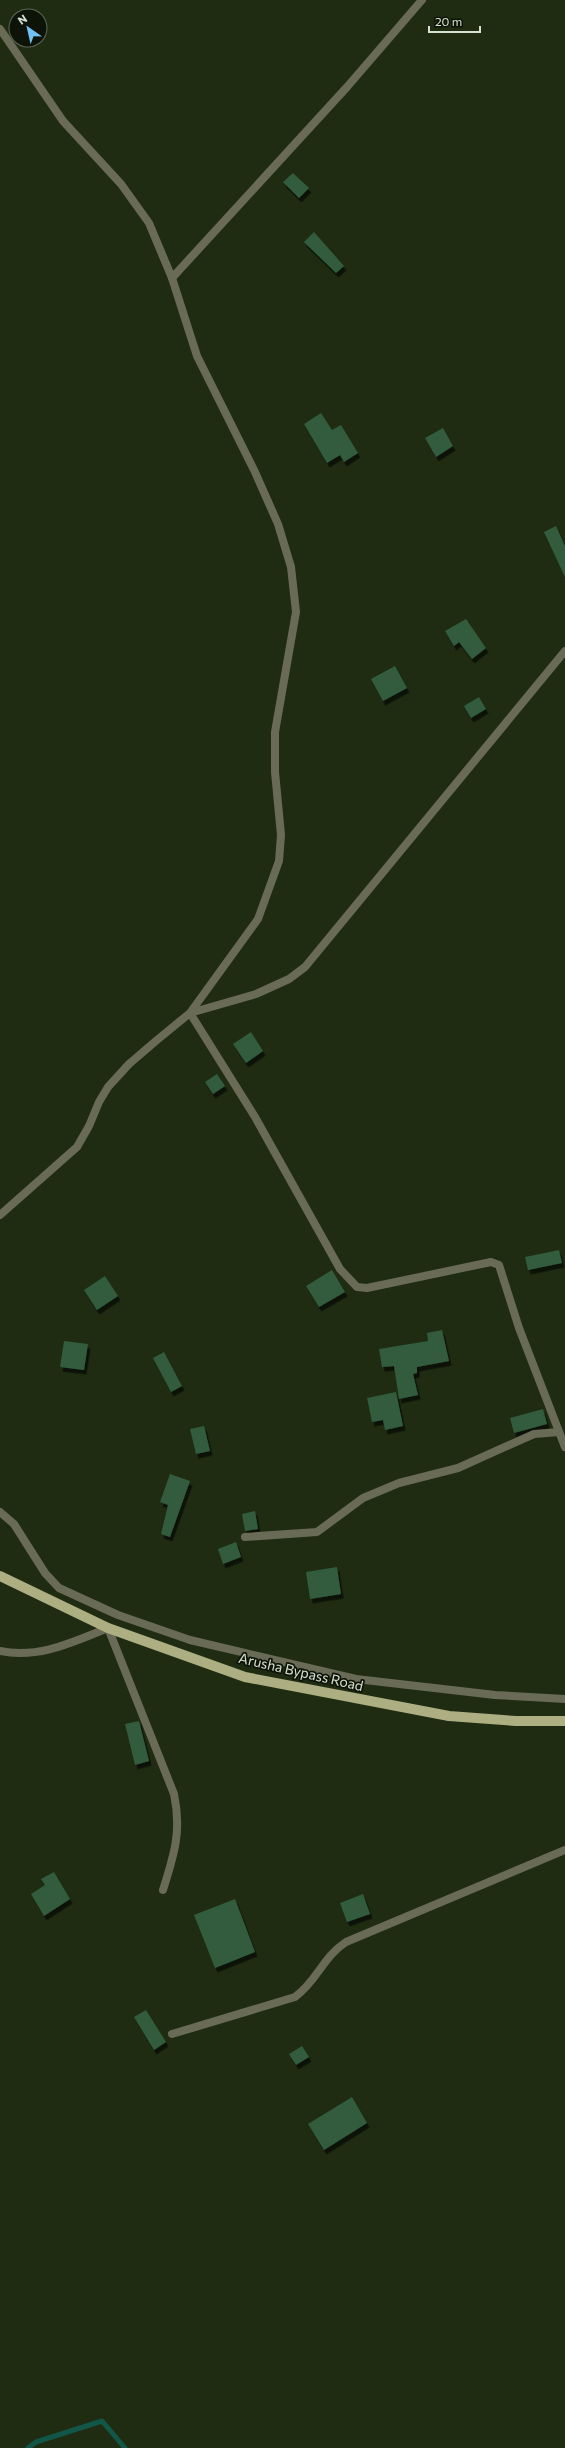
<svg xmlns="http://www.w3.org/2000/svg" width="565" height="2448" font-family="Commissioner,sans-serif">
	<style>
		.lines { fill: none; stroke-linecap: round; stroke-linejoin: round }
		.stream { stroke: #125647; stroke-width: 5 }
		.building { fill: #305c3e; filter: url(#shadow) }
		.street { stroke: #6a6b56; stroke-width: 8 }
		.primary { stroke: #adaf83; stroke-width: 10 }
		.labels { text-anchor: middle; stroke-width: 3.5; stroke-linejoin: round; paint-order: stroke }
		.street-label { font-size: 14px; fill: #d8e1d1; stroke: #0d1307 }
	</style>
	<defs>
		<filter id="shadow"><feDropShadow dx="2.5" dy="4.5" stdDeviation="0" flood-color="#0009"/></filter>
	</defs>
	<rect width="100%" height="100%" fill="#1f2c12"/>
	<g class="lines">
		<polyline class="stream" points="28,2448 36,2442 102,2421 125,2448"/>
	</g>
	<g class="building">
		<polygon points="293,173 309,188 299,198 283,182"/>
		<polygon points="314,232 344,266 336,273 304,242"/>
		<polygon points="321,413 332,430 341,425 358,453 344,462 340,455 327,463 304,424"/>
		<polygon points="443,428 453,446 436,457 425,438"/>
		<polygon points="556,526 565,546 565,577 544,532"/>
		<polygon points="466,619 486,648 472,659 459,642 454,646 445,631"/>
		<polygon points="395,666 407,688 383,701 371,679"/>
		<polygon points="479,697 486,709 471,718 464,706"/>
		<polygon points="251,1032 263,1051 246,1063 233,1044"/>
		<polygon points="217,1074 225,1086 213,1094 205,1082"/>
		<polygon points="559,1250 562,1263 528,1270 525,1257"/>
		<polygon points="332,1270 345,1292 319,1307 306,1286"/>
		<polygon points="105,1276 118,1296 97,1310 84,1290"/>
		<polygon points="442,1330 449,1361 417,1367 417,1373 413,1374 418,1395 399,1399 394,1366 382,1367 379,1349 428,1341 427,1333"/>
		<polygon points="64,1341 88,1344 84,1370 60,1367"/>
		<polygon points="164,1352 182,1386 171,1392 153,1358"/>
		<polygon points="396,1392 403,1426 385,1430 383,1420 372,1422 367,1398"/>
		<polygon points="543,1409 547,1424 514,1433 510,1418"/>
		<polygon points="204,1426 210,1451 196,1454 190,1429"/>
		<polygon points="170,1474 190,1481 170,1537 161,1534 168,1505 160,1502"/>
		<polygon points="255,1511 258,1529 245,1531 242,1514"/>
		<polygon points="236,1542 241,1557 223,1564 218,1549"/>
		<polygon points="337,1567 341,1594 310,1599 306,1572"/>
		<polygon points="139,1721 149,1761 135,1765 125,1724"/>
		<polygon points="54,1872 70,1899 44,1916 31,1894 45,1885 41,1879"/>
		<polygon points="363,1894 370,1914 347,1922 340,1903"/>
		<polygon points="235,1899 255,1952 215,1968 194,1915"/>
		<polygon points="146,2010 166,2042 154,2050 134,2017"/>
		<polygon points="302,2046 309,2057 296,2065 289,2054"/>
		<polygon points="352,2097 367,2123 324,2150 308,2124"/>
	</g>
	<g class="lines">
		<g class="street">
			<polyline points="0,29 63,121 121,184 149,223 172,278 197,356 255,472 278,524 291,567 296,612 275,732 275,772 281,835 279,861 258,919 190,1013 255,1117 340,1269 357,1287 367,1288 491,1262 499,1265 519,1328 565,1447"/>
			<polyline points="172,278 347,87 422,0"/>
			<polyline points="0,1215 77,1147 89,1126 99,1102 108,1087 129,1064 157,1040 190,1013 256,994 289,979 305,967 565,651"/>
			<polyline points="0,1512 14,1524 45,1573 59,1588 118,1615 190,1640 356,1679 495,1695 565,1699"/>
			<polyline points="245,1537 317,1532 363,1498 399,1483 458,1468 534,1434 559,1432"/>
			<path d="M0 1651C39 1659 73 1642 108 1628L174 1794C182 1831 174 1855 163 1890"/>
			<path d="M172 2034 295 1997C317 1981 323 1957 346 1942L565 1850"/>
		</g>
		<polyline class="primary" points="0,1576 108,1628 245,1677 449,1716 516,1721 565,1721"/>
	</g>
	<g class="labels">
		<g class="street-label">
			<text transform="translate(301 1672) rotate(13)" y="5">Arusha Bypass Road</text>
		</g>
	</g>
	<g transform="translate(28 28) rotate(326)"><circle r="19" fill="#0d1307" stroke="#5e6558"/>
	<path d="M0-3L7 15L0 10L-7 15Z" fill="#72c1f5"/>
	<text y="-6" font-size="11" font-weight="bold" text-anchor="middle" fill="#d8e1d1">N</text>
	</g>
	<path d="M429 26v6h51v-6" fill="none" stroke="#d8e1d1" stroke-width="2"/>
	<text x="435" y="26" font-size="12" fill="#d8e1d1" stroke="#0d1307" stroke-width="3" paint-order="stroke">20 m</text>
</svg>
